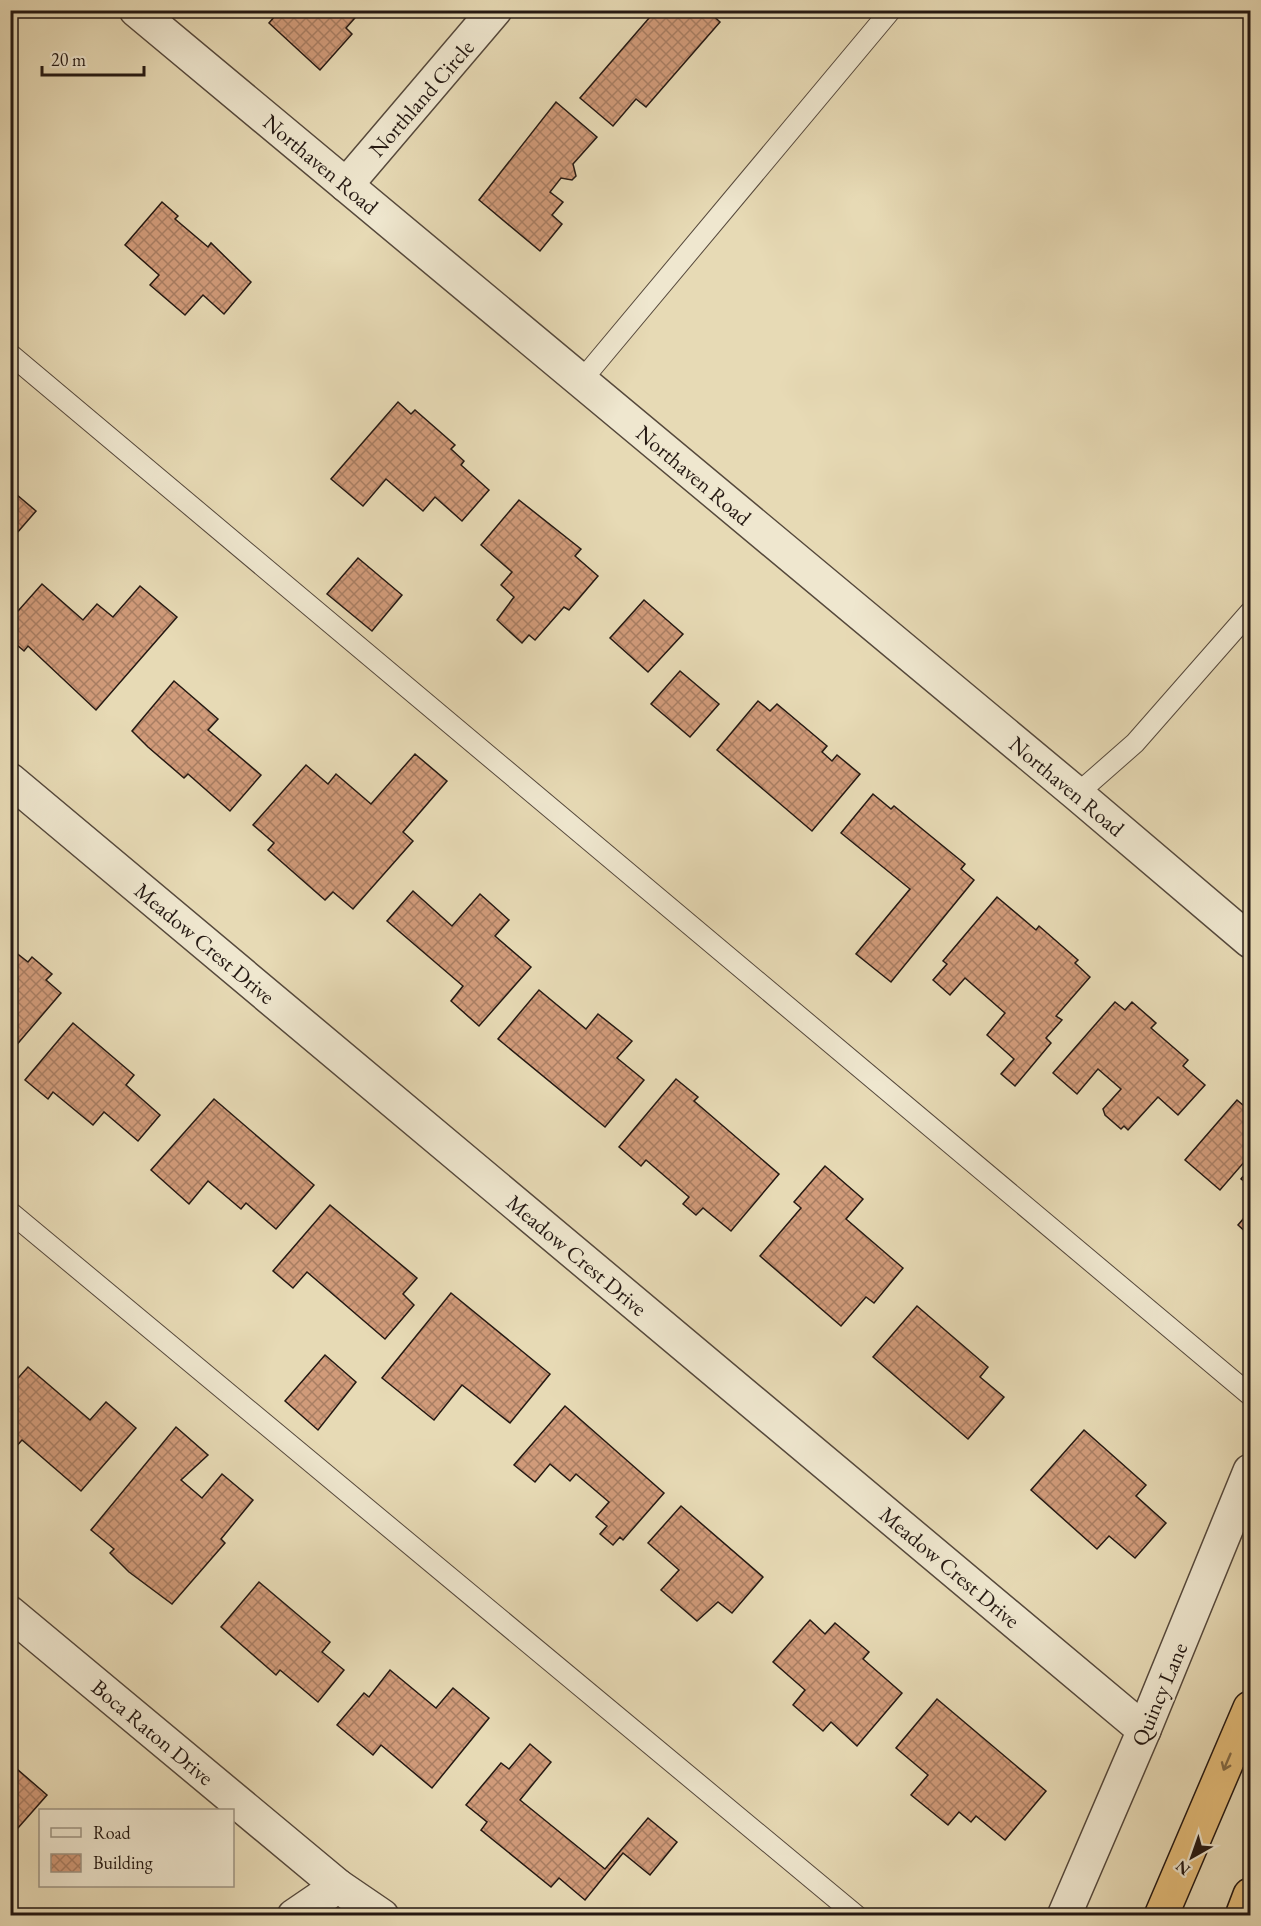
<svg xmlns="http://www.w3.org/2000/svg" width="1261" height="1926" font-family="'EB Garamond',serif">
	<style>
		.building { fill: url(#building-cross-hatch); stroke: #251913; stroke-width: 1.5 }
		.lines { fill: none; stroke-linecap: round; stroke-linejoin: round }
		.service-casing { stroke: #56493c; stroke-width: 22 }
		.minor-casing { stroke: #56493c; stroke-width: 36 }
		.tertiary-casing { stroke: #56493c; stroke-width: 36 }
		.motorway-casing { stroke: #251913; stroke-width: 36 }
		.service { stroke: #efe7cf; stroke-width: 20 }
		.minor { stroke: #efe7cf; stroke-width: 33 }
		.tertiary { stroke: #efe7cf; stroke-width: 33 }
		.motorway { stroke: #e4bd7a; stroke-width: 33 }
		.oneway { stroke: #846b46 }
		.labels { text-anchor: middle; stroke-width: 4.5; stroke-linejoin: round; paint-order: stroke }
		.street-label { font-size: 22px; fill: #251913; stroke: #efe7cf }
	</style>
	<defs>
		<pattern id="building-cross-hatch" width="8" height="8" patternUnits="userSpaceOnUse" patternTransform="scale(1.5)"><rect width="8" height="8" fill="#d19b7a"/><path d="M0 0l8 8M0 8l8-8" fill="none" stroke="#a97e63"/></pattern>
	</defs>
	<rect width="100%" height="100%" fill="#e7dab5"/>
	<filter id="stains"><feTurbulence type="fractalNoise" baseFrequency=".00333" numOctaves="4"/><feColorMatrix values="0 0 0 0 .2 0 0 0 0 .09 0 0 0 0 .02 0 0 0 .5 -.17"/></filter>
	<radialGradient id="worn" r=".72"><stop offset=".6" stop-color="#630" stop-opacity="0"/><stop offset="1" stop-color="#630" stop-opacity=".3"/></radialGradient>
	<g class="building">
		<polygon points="269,10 362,10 346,28 352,34 320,70 269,23 275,16"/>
		<polygon points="656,10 707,10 720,22 646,107 636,99 613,126 580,98"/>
		<polygon points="758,10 797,10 758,14"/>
		<polygon points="556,102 597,137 573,164 576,176 572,180 561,178 550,192 563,202 552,215 562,224 540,251 479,200"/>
		<polygon points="162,202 178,216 175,219 208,247 211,243 251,282 224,314 203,295 185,315 150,285 159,275 125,245"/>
		<polygon points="398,402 411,414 415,410 455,445 451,449 464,461 461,465 489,490 462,521 435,497 423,511 386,479 363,506 331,479"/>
		<polygon points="10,489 36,511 10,541"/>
		<polygon points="519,500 581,549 575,556 598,576 569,610 564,607 535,640 529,635 522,643 497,620 514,597 501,585 512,572 481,545"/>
		<polygon points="358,558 402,595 372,631 327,594"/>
		<polygon points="42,584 83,620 97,604 113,617 140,586 177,617 96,710 28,646 24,651 10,639 10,620"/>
		<polygon points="644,600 683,634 648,672 610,638"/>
		<polygon points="680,671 719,704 690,737 651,704"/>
		<polygon points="174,681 218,719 208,730 261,775 230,811 188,774 184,778 148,747 132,731"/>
		<polygon points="758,701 770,711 777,704 827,746 822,752 832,761 837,755 860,774 812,831 717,750"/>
		<polygon points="415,754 447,781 403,832 413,841 353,909 333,892 325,900 268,850 274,843 253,825 306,765 328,784 336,774 371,804"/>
		<polygon points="873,794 891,809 894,806 965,864 961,869 974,880 891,982 856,954 910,889 841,833"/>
		<polygon points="413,891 452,926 480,894 509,920 495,936 531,967 479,1026 451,1001 463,986 387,921"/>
		<polygon points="997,897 1036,930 1039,926 1078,960 1075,963 1090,977 1056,1016 1062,1020 1046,1038 1051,1043 1015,1086 1001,1074 1014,1059 987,1035 1005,1013 965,978 950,995 933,980 947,964 943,961"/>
		<polygon points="10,948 28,962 32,957 52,974 46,980 61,993 14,1048 10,1045"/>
		<polygon points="539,990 586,1029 598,1014 632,1041 617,1058 644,1080 605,1127 498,1039"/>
		<polygon points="1115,1002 1125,1010 1132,1002 1156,1023 1151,1028 1188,1060 1183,1066 1205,1085 1178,1115 1158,1097 1128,1130 1124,1126 1121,1129 1105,1115 1103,1109 1121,1089 1098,1069 1077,1094 1053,1073"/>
		<polygon points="73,1023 134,1075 126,1085 160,1115 138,1141 104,1112 93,1125 53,1092 48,1099 25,1080"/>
		<polygon points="676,1079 698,1097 694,1101 779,1174 731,1231 703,1208 696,1215 683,1204 689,1197 646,1160 641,1166 619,1147"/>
		<polygon points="214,1099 314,1185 276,1229 246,1203 241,1209 208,1181 189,1204 151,1170"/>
		<polygon points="1237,1100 1250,1111 1250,1166 1245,1161 1220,1190 1185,1160"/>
		<polygon points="825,1166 863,1199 846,1219 903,1268 874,1303 866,1297 841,1326 760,1256 801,1208 794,1202"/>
		<polygon points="1250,1168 1250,1186 1241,1179"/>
		<polygon points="330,1205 417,1278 403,1294 414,1305 385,1339 307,1272 293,1288 273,1271"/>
		<polygon points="1250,1211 1250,1236 1238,1225"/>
		<polygon points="451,1293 550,1374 510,1423 462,1385 434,1420 382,1378"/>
		<polygon points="917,1306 988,1367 980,1377 1004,1397 968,1439 873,1357"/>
		<polygon points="325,1355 356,1382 318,1430 285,1401"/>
		<polygon points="28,1367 90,1420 106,1402 136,1428 81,1491 22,1440 14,1449 10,1446 10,1387"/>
		<polygon points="565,1406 664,1493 623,1540 620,1537 613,1545 600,1534 607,1526 596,1517 609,1502 576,1474 570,1481 550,1464 535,1482 514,1465"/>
		<polygon points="176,1427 208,1455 181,1480 202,1498 222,1474 253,1500 221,1539 225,1543 172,1604 129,1572 110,1553 114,1549 91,1530"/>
		<polygon points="1084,1430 1146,1485 1136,1496 1166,1523 1135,1558 1109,1536 1097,1549 1031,1490"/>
		<polygon points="681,1506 763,1577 732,1613 718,1602 697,1621 661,1590 679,1570 648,1543"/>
		<polygon points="259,1582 330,1642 322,1652 344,1670 318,1702 280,1670 276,1675 221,1627"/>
		<polygon points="810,1620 825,1634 835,1623 869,1652 863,1659 902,1693 857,1746 831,1722 823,1731 793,1705 805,1690 773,1662"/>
		<polygon points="390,1670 436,1708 453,1688 489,1718 432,1788 381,1745 373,1755 337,1725 364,1693 369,1697"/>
		<polygon points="937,1699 1046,1791 1005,1840 976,1816 971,1822 959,1812 948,1825 911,1795 928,1775 896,1748"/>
		<polygon points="530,1744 551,1762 520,1800 605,1869 648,1818 677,1842 650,1875 623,1853 585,1900 559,1878 551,1887 481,1830 487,1822 466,1805 501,1763 509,1769"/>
		<polygon points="10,1763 47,1795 10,1837"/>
	</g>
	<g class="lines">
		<defs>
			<g id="service">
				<polyline points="10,354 1250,1395"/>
				<polyline points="581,381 891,10"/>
				<polyline points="1077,794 1135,743 1250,612"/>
				<polyline points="10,1212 857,1916"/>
			</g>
			<g id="minor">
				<polyline points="346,185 495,10"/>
				<polyline points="10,780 1144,1730"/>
				<polyline points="10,1613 338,1886 382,1916"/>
				<polyline points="294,1916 338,1886"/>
			</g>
			<g id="tertiary">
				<polyline points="136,10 1077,794 1250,941"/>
				<polyline points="1064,1916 1144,1730 1250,1471"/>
			</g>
			<g id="motorway">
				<polyline points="1161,1916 1250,1708"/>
				<polyline points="1242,1916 1250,1895"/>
			</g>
		</defs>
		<use href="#service" class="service-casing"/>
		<use href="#minor" class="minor-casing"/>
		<use href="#tertiary" class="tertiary-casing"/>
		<use href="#motorway" class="motorway-casing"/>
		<use href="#service" class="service"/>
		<use href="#minor" class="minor"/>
		<use href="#tertiary" class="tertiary"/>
		<use href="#motorway" class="motorway"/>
	</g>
	<defs><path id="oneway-shaft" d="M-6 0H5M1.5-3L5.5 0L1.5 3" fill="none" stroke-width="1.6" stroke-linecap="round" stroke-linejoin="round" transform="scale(1.5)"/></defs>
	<use class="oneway" href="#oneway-shaft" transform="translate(1227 1762) rotate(113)"/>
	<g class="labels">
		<g class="street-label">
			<text transform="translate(421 98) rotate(-49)" y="8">Northland Circle</text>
			<text transform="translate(321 164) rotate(40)" y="8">Northaven Road</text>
			<text transform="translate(694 475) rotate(40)" y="8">Northaven Road</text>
			<text transform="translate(1067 786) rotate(40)" y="8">Northaven Road</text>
			<text transform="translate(205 943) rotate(40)" y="8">Meadow Crest Drive</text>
			<text transform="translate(577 1255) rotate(40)" y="8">Meadow Crest Drive</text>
			<text transform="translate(950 1567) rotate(40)" y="8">Meadow Crest Drive</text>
			<text transform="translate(1159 1694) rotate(-67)" y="8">Quincy Lane</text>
			<text transform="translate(153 1732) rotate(40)" y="8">Boca Raton Drive</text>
		</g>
	</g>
	<rect width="1261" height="1926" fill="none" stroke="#e7dab5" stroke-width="36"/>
	<rect x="12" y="12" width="1237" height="1902" fill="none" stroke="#251913" stroke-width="3"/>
	<rect x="18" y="18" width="1225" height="1890" fill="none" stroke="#251913" stroke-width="1.5"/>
	<rect x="39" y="1809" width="195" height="78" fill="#efe7cf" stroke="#9e9584" stroke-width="1.5"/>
	<rect x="51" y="1828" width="30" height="9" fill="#efe7cf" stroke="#9e9584" stroke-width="1.5"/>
	<text x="93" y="1839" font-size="18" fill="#251913">Road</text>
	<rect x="51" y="1854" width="30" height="18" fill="url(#building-cross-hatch)" stroke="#9e9584" stroke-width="1.5"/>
	<text x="93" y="1869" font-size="18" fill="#251913">Building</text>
	<g transform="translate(1192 1857) rotate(220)" stroke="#efe7cf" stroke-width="4.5" paint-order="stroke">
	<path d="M0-4.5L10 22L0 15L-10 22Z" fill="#251913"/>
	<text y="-9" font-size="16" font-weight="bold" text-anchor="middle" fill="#251913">N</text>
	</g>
	<path d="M42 66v9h102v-9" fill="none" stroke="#251913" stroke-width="3"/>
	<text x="51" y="66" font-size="18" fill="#251913" stroke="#efe7cf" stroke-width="4.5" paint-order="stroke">20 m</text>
	<rect width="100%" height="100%" filter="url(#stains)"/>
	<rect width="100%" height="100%" fill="url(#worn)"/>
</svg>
